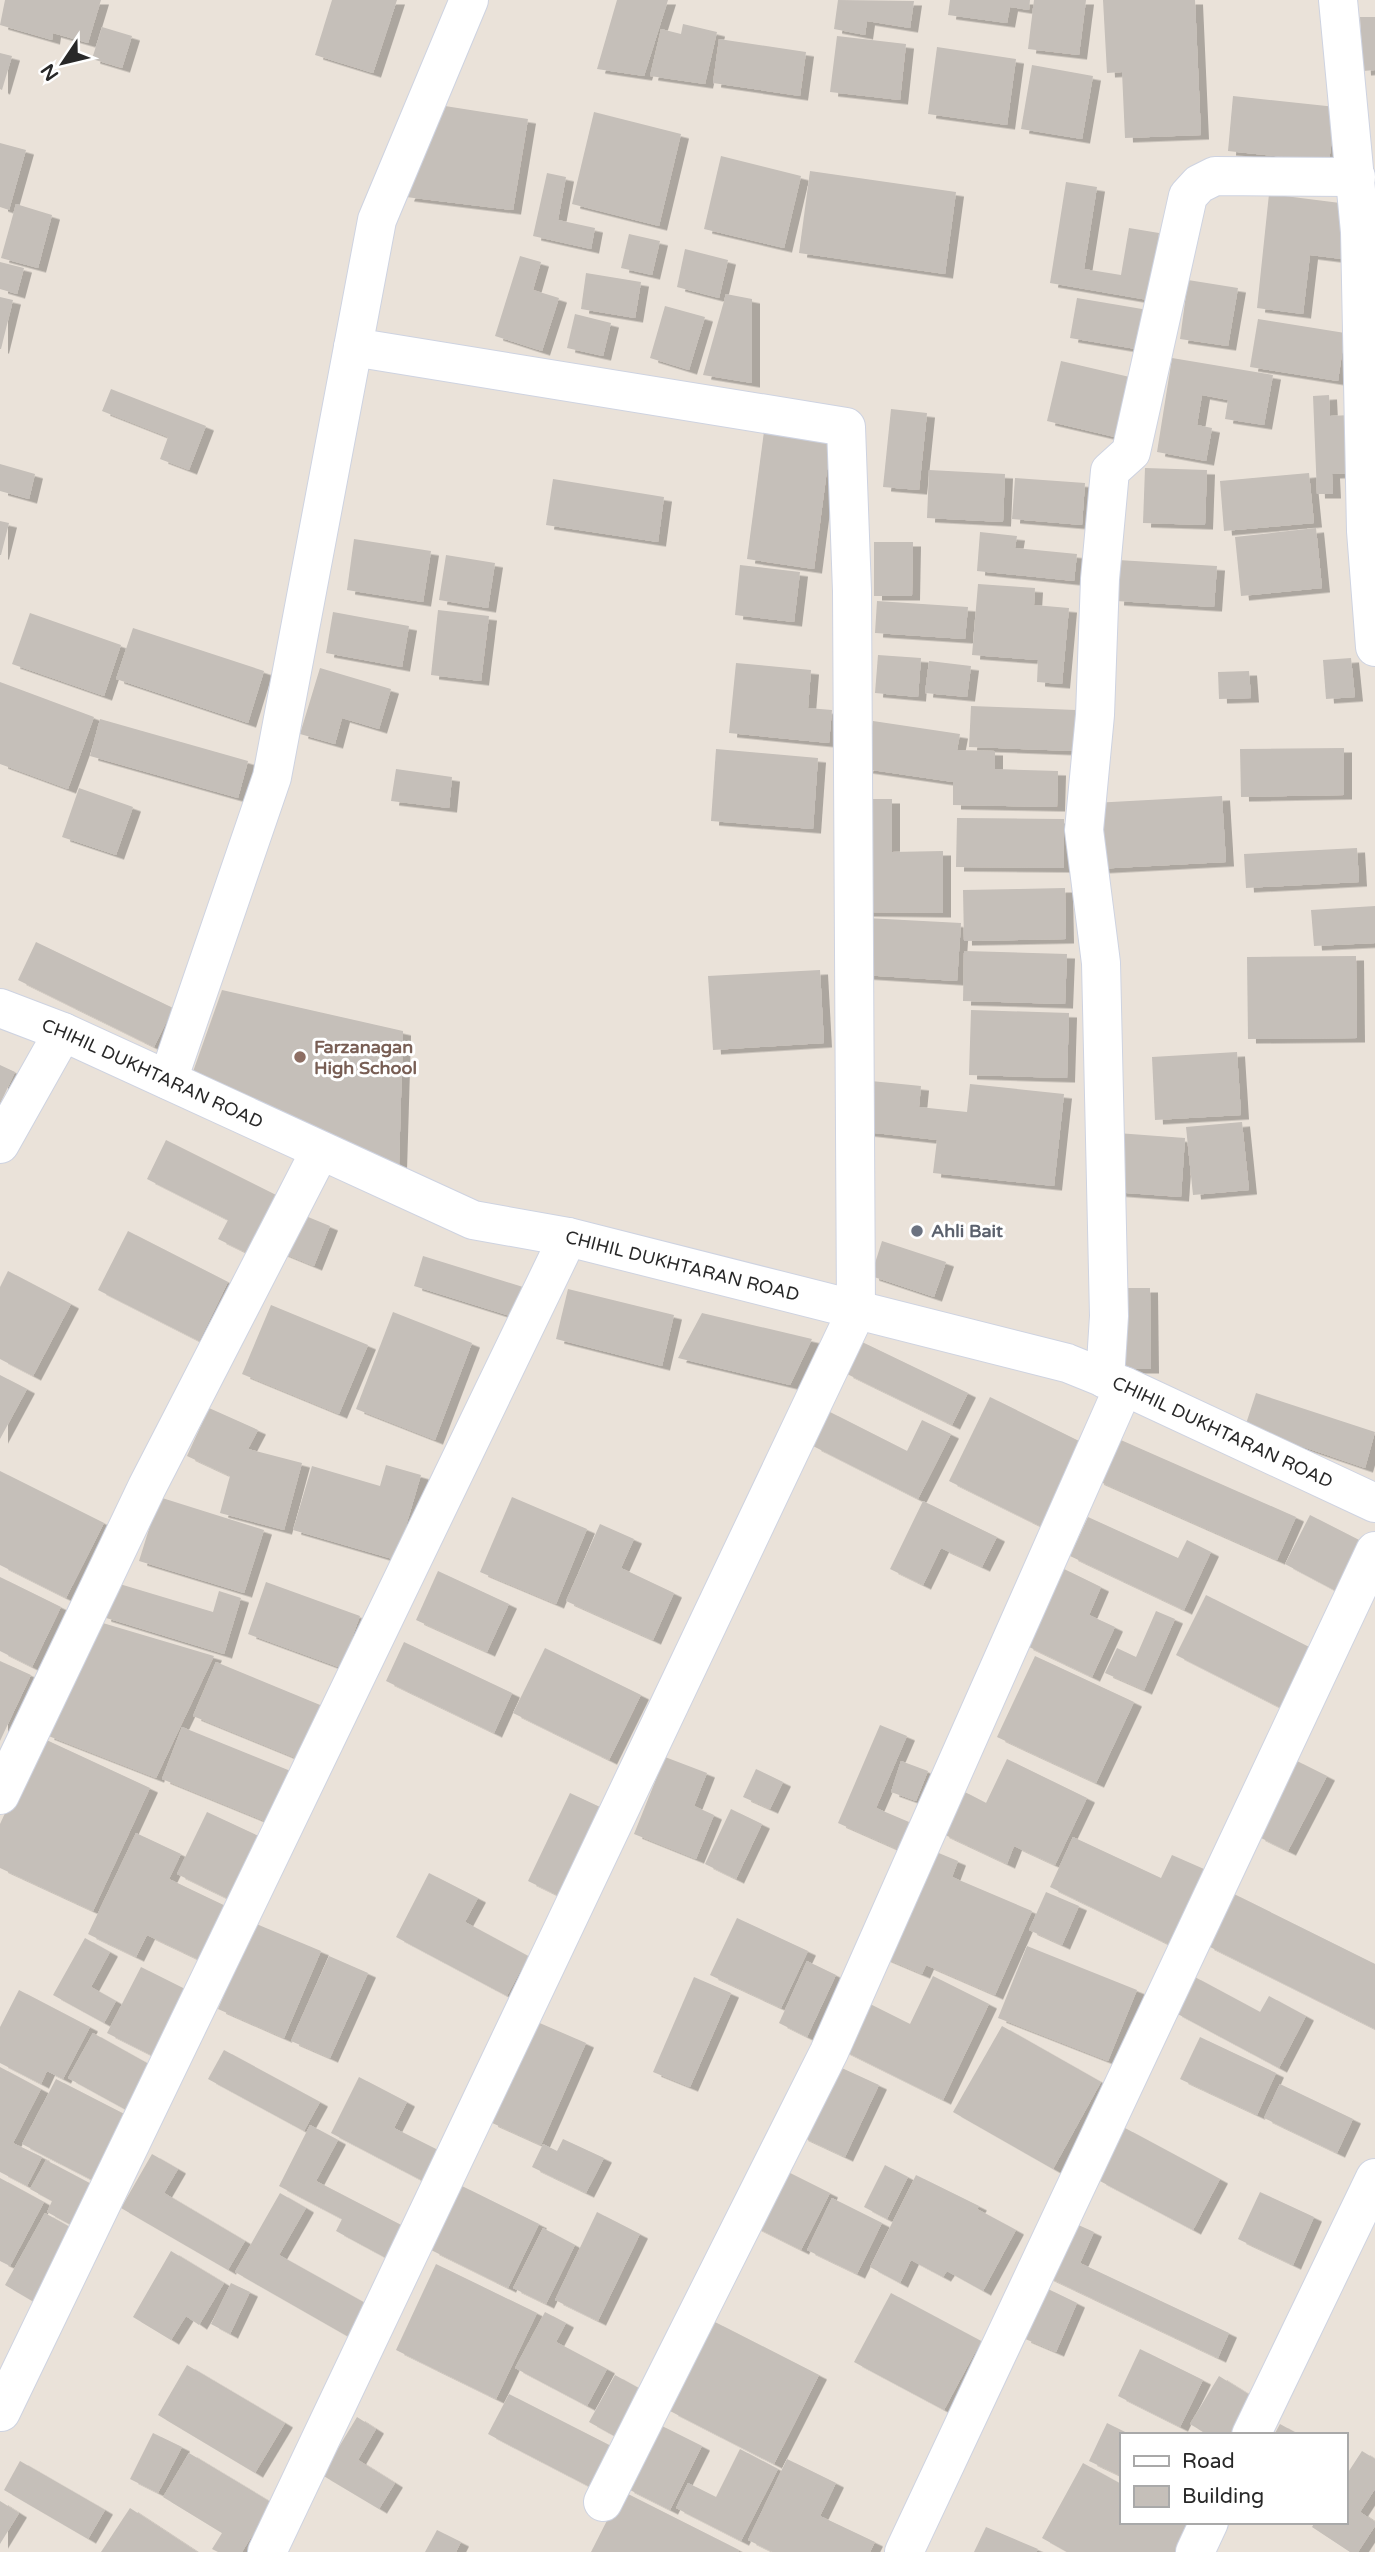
<svg xmlns="http://www.w3.org/2000/svg" width="1375" height="2552" font-family="'Varela Round',sans-serif">
	<style>
		.building { fill: #c5bfb9; filter: url(#shadow) }
		.lines { fill: none; stroke-linecap: round; stroke-linejoin: round }
		.minor-casing { stroke: #ced3e1; stroke-width: 40 }
		.minor { stroke: #fff; stroke-width: 38 }
		.education-dot { fill: #8d6e63; stroke: #fff; stroke-width: 2.5 }
		.worship-dot { fill: #6b7280; stroke: #fff; stroke-width: 2.5 }
		.labels { text-anchor: middle; stroke-width: 6; stroke-linejoin: round; paint-order: stroke }
		.education-label { font-size: 18px; font-weight: bold; fill: #785e54; stroke: #fff; text-anchor: start }
		.street-label { font-size: 18px; fill: #282828; stroke: #fff }
		.worship-label { font-size: 18px; font-weight: bold; fill: #5b616d; stroke: #fff; text-anchor: start }
	</style>
	<defs>
		<filter id="shadow"><feDropShadow dx="8" dy="4.5" stdDeviation="0" flood-color="#0004"/></filter>
	</defs>
	<rect width="100%" height="100%" fill="#eae2d9"/>
	<g class="building">
		<polygon points="5,0 101,0 88,43 53,33 52,40 0,25"/>
		<polygon points="332,0 397,0 373,73 315,55"/>
		<polygon points="617,0 668,0 644,76 597,69"/>
		<polygon points="838,0 914,1 910,28 867,21 865,35 834,29"/>
		<polygon points="950,0 1030,0 1029,10 1010,7 1007,23 948,15"/>
		<polygon points="1034,0 1086,0 1079,55 1028,49"/>
		<polygon points="1103,0 1195,0 1201,135 1125,138 1122,72 1107,73"/>
		<polygon points="1360,17 1375,17 1375,70 1363,71"/>
		<polygon points="683,24 717,32 705,84 650,76 661,29 681,34"/>
		<polygon points="102,27 132,36 122,68 92,59"/>
		<polygon points="837,36 906,44 900,100 830,92"/>
		<polygon points="719,39 806,52 800,96 713,83"/>
		<polygon points="937,47 1016,59 1007,125 928,114"/>
		<polygon points="0,53 12,56 2,90 0,89"/>
		<polygon points="1032,65 1093,76 1082,139 1021,129"/>
		<polygon points="1233,96 1336,107 1329,162 1228,151"/>
		<polygon points="445,106 528,119 513,210 406,197"/>
		<polygon points="594,112 681,134 659,226 572,204"/>
		<polygon points="0,143 26,150 9,210 0,207"/>
		<polygon points="721,156 801,176 784,248 704,229"/>
		<polygon points="810,171 956,192 945,274 799,253"/>
		<polygon points="547,173 566,177 558,220 595,228 591,249 533,236"/>
		<polygon points="1066,182 1097,187 1084,269 1121,275 1129,228 1159,233 1148,300 1050,283"/>
		<polygon points="1269,194 1348,204 1342,259 1310,255 1303,314 1257,308"/>
		<polygon points="16,204 52,215 38,268 1,258"/>
		<polygon points="629,234 660,241 652,275 621,268"/>
		<polygon points="685,249 728,260 719,298 677,287"/>
		<polygon points="520,256 541,262 533,290 559,298 542,351 495,336"/>
		<polygon points="0,262 24,268 17,294 0,289"/>
		<polygon points="586,273 641,282 635,318 581,309"/>
		<polygon points="1188,280 1238,288 1228,346 1180,339"/>
		<polygon points="726,294 752,299 752,383 703,375"/>
		<polygon points="0,297 13,300 1,349 0,349"/>
		<polygon points="1077,298 1148,310 1142,350 1070,338"/>
		<polygon points="665,306 705,317 689,370 650,358"/>
		<polygon points="575,314 611,323 603,356 567,348"/>
		<polygon points="1258,319 1345,333 1338,381 1250,367"/>
		<polygon points="1172,358 1273,375 1264,425 1225,419 1228,400 1202,395 1197,425 1212,428 1206,461 1157,452"/>
		<polygon points="1061,361 1134,378 1119,438 1047,421"/>
		<polygon points="111,389 206,426 189,470 160,459 168,437 102,411"/>
		<polygon points="1329,395 1330,416 1351,415 1353,473 1332,474 1333,494 1317,494 1313,396"/>
		<polygon points="891,409 927,413 919,490 883,487"/>
		<polygon points="765,424 832,432 814,569 747,559"/>
		<polygon points="0,464 35,474 29,499 0,491"/>
		<polygon points="1145,468 1207,470 1205,525 1143,523"/>
		<polygon points="929,470 1005,474 1003,522 927,518"/>
		<polygon points="1309,473 1314,523 1224,531 1220,481"/>
		<polygon points="1015,478 1085,483 1082,525 1012,519"/>
		<polygon points="553,479 664,497 658,542 546,525"/>
		<polygon points="0,521 9,523 1,555 0,555"/>
		<polygon points="1316,528 1322,588 1241,596 1235,537"/>
		<polygon points="980,532 1017,536 1015,548 1077,554 1074,581 977,571"/>
		<polygon points="354,539 431,551 423,602 347,590"/>
		<polygon points="874,542 913,542 912,596 874,596"/>
		<polygon points="446,555 495,563 488,608 439,600"/>
		<polygon points="1118,560 1217,566 1214,607 1116,601"/>
		<polygon points="740,565 800,572 794,622 735,615"/>
		<polygon points="978,584 1035,588 1034,605 1069,608 1062,684 1037,682 1038,660 972,655"/>
		<polygon points="877,601 968,607 965,639 875,633"/>
		<polygon points="438,610 489,616 481,681 431,675"/>
		<polygon points="333,612 409,626 402,667 326,653"/>
		<polygon points="30,613 121,645 104,696 12,664"/>
		<polygon points="133,628 264,671 248,723 116,679"/>
		<polygon points="878,655 921,658 918,697 875,693"/>
		<polygon points="1351,658 1355,697 1326,699 1323,660"/>
		<polygon points="929,661 971,666 967,697 925,693"/>
		<polygon points="736,663 811,670 808,708 832,710 829,743 729,733"/>
		<polygon points="320,668 391,689 379,729 342,718 335,744 300,734"/>
		<polygon points="1249,671 1251,698 1219,699 1218,672"/>
		<polygon points="0,682 94,717 68,789 0,764"/>
		<polygon points="971,706 1076,710 1074,751 969,747"/>
		<polygon points="100,719 248,761 238,798 90,756"/>
		<polygon points="873,721 960,734 957,750 995,751 995,769 1058,771 1057,807 953,805 953,782 865,769"/>
		<polygon points="1344,748 1344,795 1241,797 1240,749"/>
		<polygon points="716,749 818,758 813,829 711,821"/>
		<polygon points="396,769 452,777 449,808 391,801"/>
		<polygon points="79,788 133,807 116,855 62,837"/>
		<polygon points="1222,796 1226,862 1096,869 1093,803"/>
		<polygon points="862,799 892,799 892,852 943,851 943,913 862,912"/>
		<polygon points="957,818 1064,819 1064,868 956,867"/>
		<polygon points="1357,848 1359,882 1246,888 1244,854"/>
		<polygon points="1065,888 1066,939 964,941 963,890"/>
		<polygon points="1375,906 1375,943 1314,946 1311,910"/>
		<polygon points="866,918 961,923 957,981 862,975"/>
		<polygon points="36,942 173,1008 154,1047 18,980"/>
		<polygon points="964,951 1067,954 1065,1004 963,1001"/>
		<polygon points="1356,956 1357,1038 1248,1039 1247,957"/>
		<polygon points="820,970 824,1043 713,1050 708,976"/>
		<polygon points="222,990 403,1031 399,1166 189,1083"/>
		<polygon points="971,1010 1069,1013 1067,1078 969,1075"/>
		<polygon points="1237,1052 1241,1115 1155,1120 1152,1057"/>
		<polygon points="0,1065 15,1072 0,1104"/>
		<polygon points="871,1081 921,1086 919,1107 967,1112 970,1084 1064,1094 1054,1186 933,1173 937,1140 866,1132"/>
		<polygon points="1242,1122 1249,1190 1193,1195 1186,1127"/>
		<polygon points="1117,1133 1185,1138 1181,1197 1113,1192"/>
		<polygon points="166,1140 276,1195 247,1253 218,1239 228,1220 147,1179"/>
		<polygon points="296,1212 330,1226 314,1266 280,1252"/>
		<polygon points="128,1231 228,1282 199,1341 98,1290"/>
		<polygon points="882,1241 946,1262 934,1297 871,1276"/>
		<polygon points="423,1256 523,1287 513,1317 414,1286"/>
		<polygon points="8,1271 71,1304 33,1376 0,1359 0,1287"/>
		<polygon points="1118,1288 1150,1288 1151,1369 1119,1369"/>
		<polygon points="568,1289 674,1315 662,1366 556,1339"/>
		<polygon points="271,1305 368,1345 339,1414 242,1374"/>
		<polygon points="393,1312 472,1343 435,1440 356,1409"/>
		<polygon points="702,1313 812,1339 790,1385 678,1358"/>
		<polygon points="860,1341 968,1393 952,1425 845,1373"/>
		<polygon points="0,1375 27,1389 0,1439"/>
		<polygon points="1256,1393 1375,1432 1365,1468 1245,1427"/>
		<polygon points="990,1397 1087,1445 1046,1529 949,1481"/>
		<polygon points="209,1408 258,1430 248,1449 302,1463 284,1530 220,1513 230,1476 187,1456"/>
		<polygon points="830,1412 907,1451 922,1420 951,1434 918,1499 813,1446"/>
		<polygon points="1114,1437 1296,1517 1277,1560 1096,1480"/>
		<polygon points="386,1465 421,1475 396,1560 293,1530 312,1466 380,1486"/>
		<polygon points="0,1471 104,1523 66,1598 0,1565"/>
		<polygon points="159,1497 264,1530 244,1593 139,1561"/>
		<polygon points="512,1497 587,1529 556,1604 480,1572"/>
		<polygon points="923,1501 997,1537 982,1567 941,1548 923,1585 890,1569"/>
		<polygon points="1310,1515 1359,1540 1334,1590 1285,1564"/>
		<polygon points="1088,1517 1178,1558 1187,1540 1211,1552 1184,1610 1070,1556"/>
		<polygon points="600,1524 634,1539 621,1568 674,1593 653,1640 566,1601"/>
		<polygon points="1062,1568 1101,1587 1089,1615 1115,1627 1092,1677 1025,1645"/>
		<polygon points="438,1571 509,1604 487,1652 416,1620"/>
		<polygon points="0,1577 61,1607 32,1667 0,1651"/>
		<polygon points="113,1582 213,1612 219,1591 241,1598 224,1654 103,1617"/>
		<polygon points="266,1582 360,1616 341,1668 248,1634"/>
		<polygon points="1206,1595 1311,1648 1281,1708 1176,1655"/>
		<polygon points="1156,1611 1175,1619 1144,1690 1105,1673 1117,1648 1136,1657"/>
		<polygon points="96,1621 214,1656 156,1778 46,1735"/>
		<polygon points="404,1642 512,1693 494,1733 386,1681"/>
		<polygon points="545,1648 641,1695 609,1760 513,1713"/>
		<polygon points="1035,1656 1134,1702 1096,1783 997,1737"/>
		<polygon points="0,1661 31,1675 0,1741"/>
		<polygon points="216,1662 325,1707 303,1761 193,1716"/>
		<polygon points="880,1725 907,1736 876,1808 909,1822 897,1849 838,1823"/>
		<polygon points="182,1727 293,1772 272,1824 162,1779"/>
		<polygon points="40,1737 150,1788 93,1911 0,1868 0,1824"/>
		<polygon points="665,1757 707,1773 694,1806 714,1815 696,1859 634,1834"/>
		<polygon points="1007,1759 1087,1798 1055,1865 1014,1846 1007,1864 941,1833 961,1790 986,1803"/>
		<polygon points="1295,1760 1327,1776 1288,1851 1257,1836"/>
		<polygon points="901,1761 928,1771 916,1801 891,1792"/>
		<polygon points="756,1769 783,1782 770,1809 743,1797"/>
		<polygon points="570,1793 600,1807 557,1895 528,1881"/>
		<polygon points="731,1809 762,1824 736,1879 705,1864"/>
		<polygon points="207,1812 267,1840 237,1903 177,1874"/>
		<polygon points="136,1833 181,1854 169,1879 234,1910 208,1964 147,1935 136,1957 88,1934"/>
		<polygon points="1073,1837 1161,1878 1172,1855 1204,1869 1168,1944 1050,1887"/>
		<polygon points="929,1849 958,1861 952,1877 1032,1911 995,1995 926,1965 922,1974 882,1957"/>
		<polygon points="429,1873 478,1898 465,1922 528,1956 507,1996 396,1937"/>
		<polygon points="1046,1892 1079,1906 1062,1945 1029,1930"/>
		<polygon points="1232,1893 1375,1964 1375,2029 1206,1945"/>
		<polygon points="737,1918 808,1951 781,2008 710,1975"/>
		<polygon points="254,1923 321,1951 284,2038 218,2009"/>
		<polygon points="85,1938 110,1952 91,1987 116,2001 104,2023 53,1995"/>
		<polygon points="1027,1946 1137,1990 1108,2061 998,2018"/>
		<polygon points="329,1956 368,1973 330,2058 291,2041"/>
		<polygon points="807,1961 836,1975 807,2037 779,2023"/>
		<polygon points="141,1967 191,1992 157,2058 107,2033"/>
		<polygon points="933,1976 989,2004 943,2100 836,2047 860,1999 910,2024"/>
		<polygon points="1193,1976 1260,2012 1269,1996 1306,2016 1279,2068 1174,2012"/>
		<polygon points="694,1977 731,1993 690,2087 653,2072"/>
		<polygon points="19,1990 90,2027 63,2079 47,2071 41,2084 0,2063 0,2027"/>
		<polygon points="535,2021 586,2043 541,2145 490,2122"/>
		<polygon points="1002,2026 1101,2082 1053,2169 953,2112"/>
		<polygon points="93,2033 154,2067 130,2112 68,2078"/>
		<polygon points="1200,2037 1276,2073 1257,2115 1180,2079"/>
		<polygon points="224,2050 320,2102 304,2131 208,2079"/>
		<polygon points="833,2064 879,2085 845,2157 800,2136"/>
		<polygon points="0,2067 41,2089 13,2143 42,2157 27,2186 0,2172"/>
		<polygon points="359,2077 407,2102 394,2128 438,2150 423,2181 331,2133"/>
		<polygon points="56,2079 130,2117 96,2182 22,2144"/>
		<polygon points="1280,2084 1353,2119 1337,2153 1264,2118"/>
		<polygon points="310,2125 338,2140 316,2181 403,2226 386,2258 336,2231 342,2219 279,2186"/>
		<polygon points="1125,2128 1220,2179 1193,2230 1098,2180"/>
		<polygon points="563,2139 604,2158 586,2193 532,2167 543,2144 557,2151"/>
		<polygon points="152,2154 178,2169 164,2193 245,2241 228,2270 121,2208"/>
		<polygon points="46,2160 95,2186 73,2226 47,2212 52,2201 30,2189"/>
		<polygon points="885,2165 908,2177 887,2219 864,2207"/>
		<polygon points="780,2168 830,2193 801,2250 751,2225"/>
		<polygon points="916,2175 979,2206 977,2209 1016,2230 983,2291 947,2271 943,2277 911,2260 900,2283 870,2267"/>
		<polygon points="0,2178 44,2202 10,2266 0,2261"/>
		<polygon points="462,2186 539,2224 508,2288 431,2250"/>
		<polygon points="1260,2192 1314,2217 1293,2265 1238,2239"/>
		<polygon points="280,2193 306,2208 279,2255 365,2303 347,2336 235,2272"/>
		<polygon points="832,2198 882,2223 857,2274 807,2250"/>
		<polygon points="597,2212 640,2234 598,2321 555,2300"/>
		<polygon points="45,2213 75,2230 34,2302 5,2285"/>
		<polygon points="1065,2219 1094,2232 1080,2263 1229,2333 1218,2358 1039,2273"/>
		<polygon points="543,2228 575,2245 546,2304 513,2288"/>
		<polygon points="171,2251 224,2283 199,2325 186,2316 171,2340 133,2317"/>
		<polygon points="436,2264 537,2313 496,2399 396,2350"/>
		<polygon points="231,2283 250,2292 230,2334 211,2324"/>
		<polygon points="1046,2288 1077,2303 1056,2352 1023,2338"/>
		<polygon points="891,2293 981,2341 944,2410 854,2362"/>
		<polygon points="545,2312 566,2323 556,2342 607,2369 587,2406 515,2368"/>
		<polygon points="715,2322 819,2375 774,2464 670,2411"/>
		<polygon points="1140,2349 1203,2380 1180,2427 1118,2396"/>
		<polygon points="187,2365 285,2423 255,2473 158,2415"/>
		<polygon points="615,2375 644,2391 618,2438 589,2422"/>
		<polygon points="1219,2376 1256,2399 1234,2435 1208,2435 1190,2424"/>
		<polygon points="509,2394 615,2448 594,2489 488,2434"/>
		<polygon points="357,2417 376,2429 358,2460 395,2483 379,2509 322,2475"/>
		<polygon points="1107,2423 1131,2435 1121,2435 1121,2476 1089,2461"/>
		<polygon points="658,2424 702,2446 670,2510 626,2488"/>
		<polygon points="1280,2424 1300,2435 1274,2435"/>
		<polygon points="153,2433 182,2447 158,2493 130,2479"/>
		<polygon points="740,2449 778,2469 741,2541 676,2508 688,2483 716,2497"/>
		<polygon points="1362,2451 1375,2459 1375,2489 1360,2512 1375,2522 1375,2526 1358,2552 1350,2552 1312,2527 1315,2522 1345,2522 1345,2477"/>
		<polygon points="189,2453 272,2503 242,2552 218,2552 212,2549 222,2533 163,2497"/>
		<polygon points="787,2459 836,2483 820,2516 875,2542 870,2552 773,2552 748,2540"/>
		<polygon points="20,2461 105,2510 88,2539 4,2490"/>
		<polygon points="1083,2463 1121,2484 1121,2522 1191,2522 1178,2552 1067,2552 1042,2538"/>
		<polygon points="622,2491 739,2550 738,2552 591,2552"/>
		<polygon points="0,2501 19,2513 0,2544"/>
		<polygon points="130,2508 197,2552 101,2552"/>
		<polygon points="986,2527 1038,2549 1036,2552 974,2552"/>
		<polygon points="437,2530 461,2542 456,2552 425,2552"/>
	</g>
	<g class="lines">
		<defs>
			<g id="minor">
				<polyline points="1338,0 1360,232 1366,531 1375,647"/>
				<path id="s1" d="M0 1008 63 1032 473 1220 568 1237 1067 1363 1124 1386 1375 1503"/>
				<polyline points="168,1080 272,777 377,220 469,0"/>
				<polyline points="0,1144 63,1032"/>
				<polyline points="1105,1379 1109,1316 1101,963 1084,830 1095,715 1100,579 1110,471 1131,452 1188,196 1199,184 1215,176 1356,177"/>
				<polyline points="0,1795 147,1487 320,1151"/>
				<polyline points="1,2412 568,1237"/>
				<polyline points="1251,2435 1375,2178"/>
				<polyline points="603,2502 829,2052 1124,1386"/>
				<polyline points="267,2552 856,1312 852,591 846,427 353,347"/>
				<polyline points="904,2552 1375,1551"/>
				<polyline points="1195,2552 1209,2522"/>
			</g>
		</defs>
		<use href="#minor" class="minor-casing"/>
		<use href="#minor" class="minor"/>
	</g>
	<circle class="education-dot" cx="300" cy="1057" r="7"/>
	<circle class="worship-dot" cx="917" cy="1231" r="7"/>
	<g class="labels">
		<g class="education-label">
			<text x="314" y="1053">Farzanagan<tspan x="314" dy="21">High School</tspan></text>
		</g>
		<g class="street-label">
			<text dy="6" stroke="none"><textPath href="#s1" startOffset="166">CHIHIL DUKHTARAN ROAD</textPath></text>
			<text dy="6" stroke="none"><textPath href="#s1" startOffset="733">CHIHIL DUKHTARAN ROAD</textPath></text>
			<text dy="6" stroke="none"><textPath href="#s1" startOffset="1300">CHIHIL DUKHTARAN ROAD</textPath></text>
		</g>
		<g class="worship-label">
			<text x="931" y="1237">Ahli Bait</text>
		</g>
	</g>
	<rect x="1120" y="2433" width="228" height="91" fill="#ffffff" stroke="#a9a9a9" stroke-width="2"/>
	<rect x="1134" y="2456" width="35" height="10" fill="#ffffff" stroke="#a9a9a9" stroke-width="2"/>
	<text x="1182" y="2468" font-size="21" fill="#282828">Road</text>
	<rect x="1134" y="2486" width="35" height="21" fill="#c5bfb9" stroke="#a9a9a9" stroke-width="2"/>
	<text x="1182" y="2503" font-size="21" fill="#282828">Building</text>
	<g transform="translate(63 63) rotate(235)" stroke="#ffffff" stroke-width="5" paint-order="stroke">
	<path d="M0-5L12 26L0 18L-12 26Z" fill="#282828"/>
	<text y="-10" font-size="19" font-weight="bold" text-anchor="middle" fill="#282828">N</text>
	</g>
</svg>
